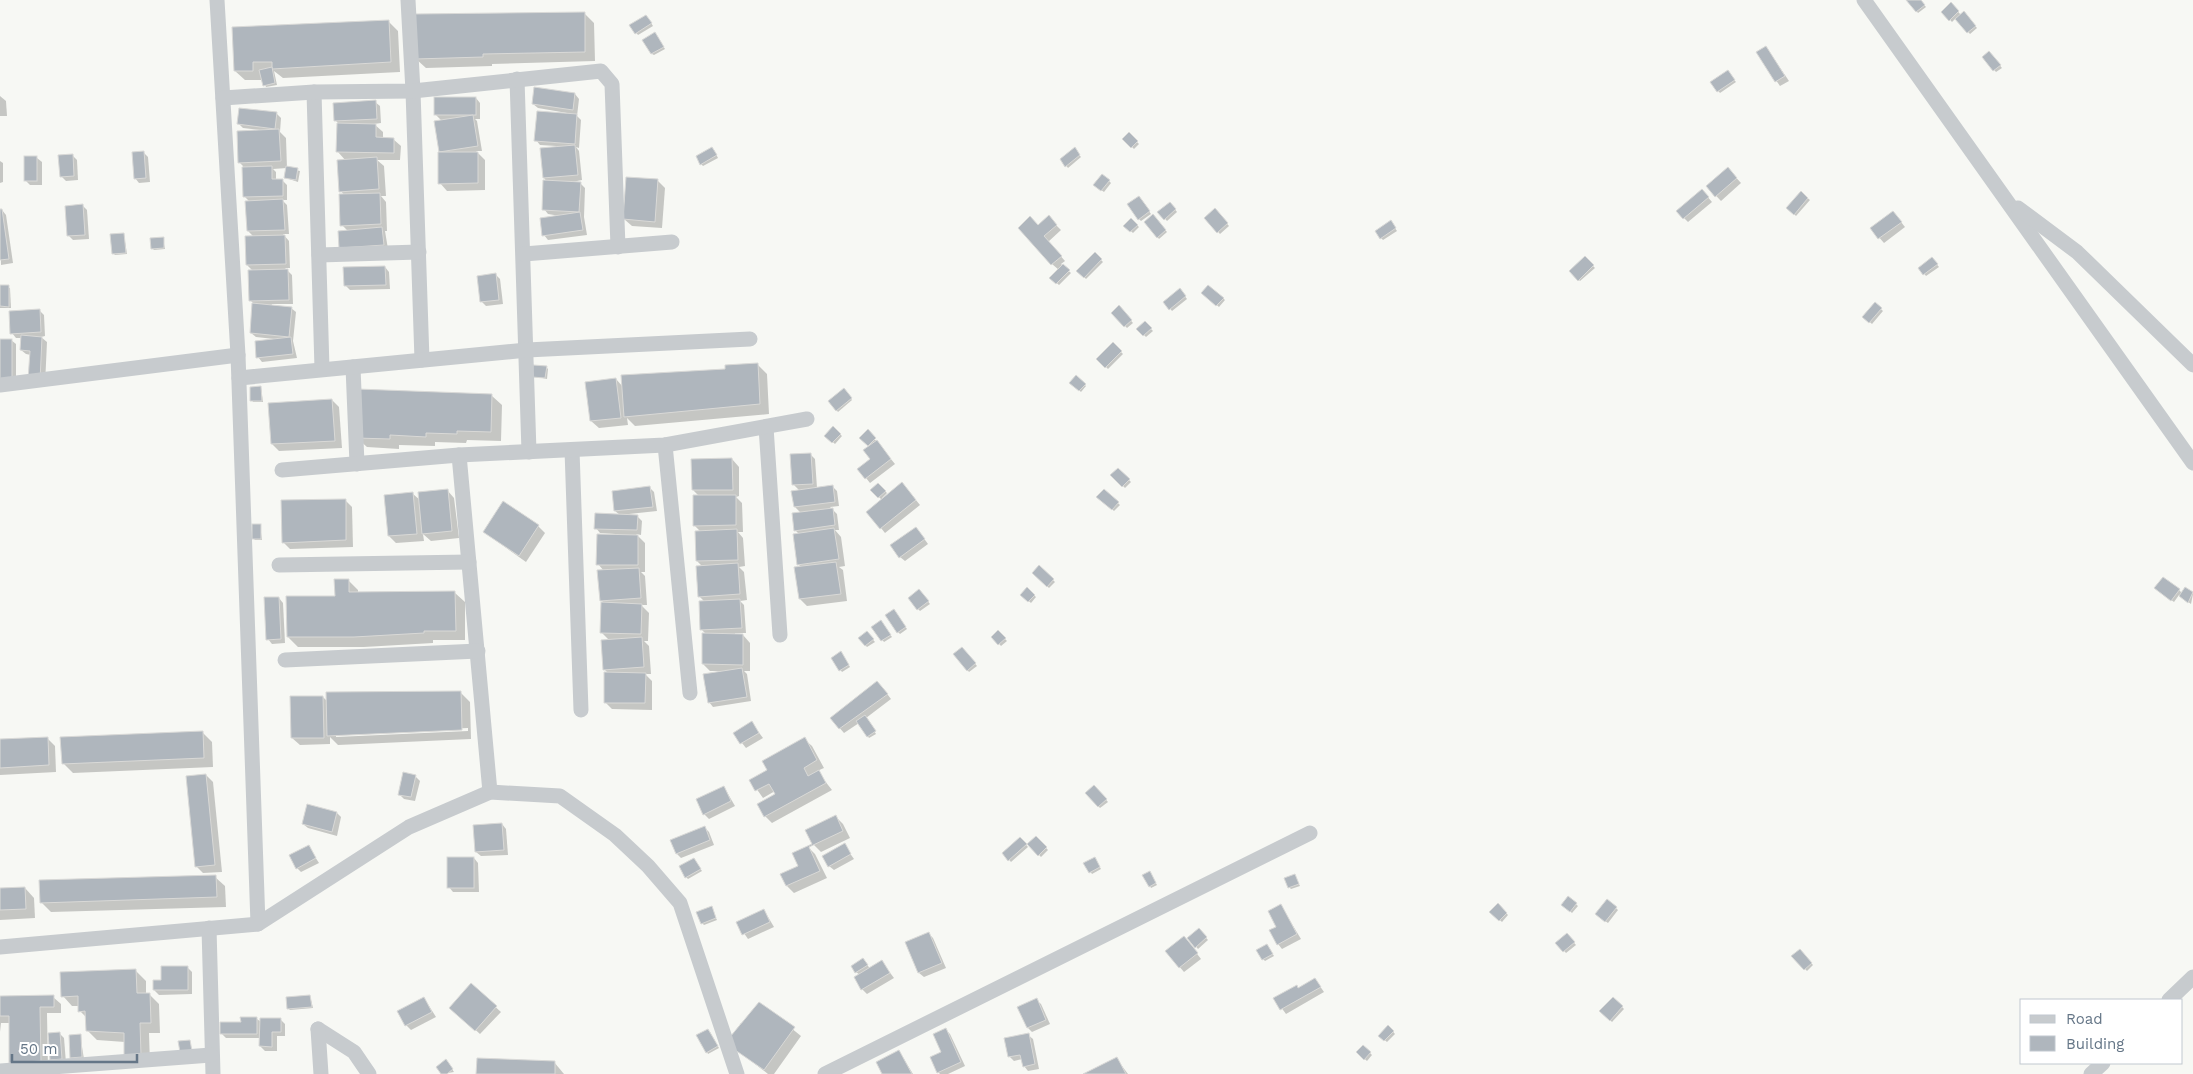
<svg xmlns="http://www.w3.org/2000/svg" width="2193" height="1074" font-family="'Work Sans',sans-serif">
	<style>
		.shadow { fill: #0003; fill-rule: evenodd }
		.building { fill: #afb6bd; stroke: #d9d9d7 }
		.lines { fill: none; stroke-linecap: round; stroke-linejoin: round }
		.street { stroke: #c7cbce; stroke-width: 15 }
	</style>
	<rect width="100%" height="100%" fill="#f7f8f4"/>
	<g class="shadow">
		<polygon points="1908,0 1920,0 1926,7 1918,13"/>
		<polygon points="1951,4 1961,15 1964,13 1977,28 1970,34 1956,18 1952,22 1943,12"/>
		<polygon points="584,13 594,23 595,61 492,64 492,66 426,68 416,59"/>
		<polygon points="648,18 653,26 638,35 631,26"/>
		<polygon points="388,21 398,31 400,72 283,78 274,71 277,85 266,87 263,80 245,80 235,71 233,28"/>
		<polygon points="657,36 665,49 654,55 652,54"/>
		<polygon points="1766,47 1789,81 1780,86 1757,53"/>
		<polygon points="1991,55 2002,68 1996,72 1983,57"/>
		<polygon points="1729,74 1736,82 1720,93 1712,83"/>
		<polygon points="575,94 579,99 577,116 581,120 579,148 576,147 579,151 582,180 567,183 580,183 585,188 584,217 587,235 548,240 544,235 560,216 548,214 544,209 547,182 544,178 556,146 540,145 536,140 567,113 538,108 533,104"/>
		<polygon points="0,96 6,101 7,116 0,116"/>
		<polygon points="476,98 480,103 480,119 475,119 477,121 482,151 476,151 485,160 485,190 447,191 440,183 442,121 435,114"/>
		<polygon points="375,102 380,106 381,123 374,124 383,132 383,139 393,139 401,146 400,160 377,160 384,166 386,196 381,196 386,202 387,231 385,231 388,249 345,252 348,231 342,225 345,196 341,191 346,161 338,152 338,123 336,121"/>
		<polygon points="277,114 281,118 280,132 286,138 287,168 300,171 298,182 286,178 287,168 273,169 276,172 276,180 282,180 287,185 287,200 282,200 287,205 289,234 283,234 289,241 290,268 285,268 292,275 293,304 272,304 271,306 291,308 296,312 293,341 297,358 262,362 258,357 274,339 256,337 251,333 254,304 250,300 253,271 247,265 254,237 248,231 250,202 244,196 243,166 240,163 260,130 243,128 238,123"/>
		<polygon points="1129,134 1139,144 1134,149 1124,139"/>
		<polygon points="1074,149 1081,157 1068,168 1061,159"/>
		<polygon points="714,150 718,158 703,166 701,164"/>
		<polygon points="144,153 148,157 150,182 139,183 135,178"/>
		<polygon points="72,155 77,160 78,180 66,181 61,176"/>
		<polygon points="37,158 42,162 42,185 30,185 25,180"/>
		<polygon points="0,161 3,163 3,182 0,183"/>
		<polygon points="1732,173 1741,183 1721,201 1707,186"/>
		<polygon points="657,180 665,188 662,228 632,226 624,219"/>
		<polygon points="1109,181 1111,183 1104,192 1097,187"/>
		<polygon points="1801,193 1810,200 1796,216 1788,208"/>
		<polygon points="1706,195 1712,202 1688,222 1684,218"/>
		<polygon points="1141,200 1151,214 1141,221 1139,219"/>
		<polygon points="1170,203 1177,212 1167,221 1159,212"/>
		<polygon points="83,206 87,210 89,239 73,240 68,235"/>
		<polygon points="2,210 6,215 13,263 1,265 0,211"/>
		<polygon points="1215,210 1229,226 1220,234 1206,218"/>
		<polygon points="1893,212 1905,227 1884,243 1871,228"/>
		<polygon points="1153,216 1167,232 1159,239 1146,222"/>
		<polygon points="1048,217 1061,230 1048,242 1065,261 1061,264 1071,273 1059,285 1051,278 1059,270 1052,264 1038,226"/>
		<polygon points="1131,220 1139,227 1133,233 1125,226"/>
		<polygon points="1392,224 1397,231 1383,240 1381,238"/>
		<polygon points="124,235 127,254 115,255 113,253"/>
		<polygon points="163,239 165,249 154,250 152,248"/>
		<polygon points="1095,254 1103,262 1086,279 1078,271"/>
		<polygon points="1585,258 1595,268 1580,281 1570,271"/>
		<polygon points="1934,261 1939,267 1926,276 1920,268"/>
		<polygon points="385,267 389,272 390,289 350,290 345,285"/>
		<polygon points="495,274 500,279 503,304 486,306 481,301"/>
		<polygon points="0,286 10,288 11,308 0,308"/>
		<polygon points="1209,286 1225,300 1219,307 1203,293"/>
		<polygon points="1180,290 1187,299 1172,311 1165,302"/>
		<polygon points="1875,304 1883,311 1872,324 1864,317"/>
		<polygon points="1119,307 1133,323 1127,328 1113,313"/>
		<polygon points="39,310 44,315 45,336 41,337 47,342 45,385 31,355 26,354 21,350 22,338 16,338 12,333"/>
		<polygon points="1145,323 1153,331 1146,337 1138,329"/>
		<polygon points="0,340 11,340 16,344 16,385 0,383"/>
		<polygon points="1113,344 1123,354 1108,369 1098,359"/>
		<polygon points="757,364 767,374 769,414 635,426 627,418 628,425 599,428 591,421 616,379 623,387"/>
		<polygon points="546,367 548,369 547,379 533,376"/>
		<polygon points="1076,377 1086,386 1081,392 1071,383"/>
		<polygon points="261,388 263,402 253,402 252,400"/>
		<polygon points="844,390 852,400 838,412 829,401"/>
		<polygon points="492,396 502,405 501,441 467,440 466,443 435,442 435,446 399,445 399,449 367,447 357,438"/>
		<polygon points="332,400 339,407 342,448 279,451 272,444"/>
		<polygon points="833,428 842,436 835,444 826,436"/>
		<polygon points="868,431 895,464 870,483 859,469 872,459 870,447 861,438"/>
		<polygon points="810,454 815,459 817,488 832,486 837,491 839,506 830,507 837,514 839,530 835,530 841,537 845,566 839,567 843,570 847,601 807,606 800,599 796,568 802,568 798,564 799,534 795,530 801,513 795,507 800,491 794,485"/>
		<polygon points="732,459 739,467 739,496 736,497 742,503 743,532 738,532 743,538 745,566 739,567 744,572 747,600 740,601 744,605 746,633 735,633 735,635 743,635 750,643 750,671 744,671 747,674 751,701 713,707 709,702 721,671 710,671 703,664 707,635 702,630 705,602 699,596 703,567 697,561 701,532 694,525 699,496 693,490"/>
		<polygon points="1118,469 1131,482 1125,488 1112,475"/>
		<polygon points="878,484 887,493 882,498 883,499 907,489 920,505 885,533 881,528 882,500 872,490"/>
		<polygon points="650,488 654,492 657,511 629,514 637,516 642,521 641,535 636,534 645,543 645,572 641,572 645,576 647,605 641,605 649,613 648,641 644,641 649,646 651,674 645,674 652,681 652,710 612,709 605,702 608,673 604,669 609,640 601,632 605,604 601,600 604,571 598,564 615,534 600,533 596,528 620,515 615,511"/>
		<polygon points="447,490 454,498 459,538 431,541 423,534 424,541 396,543 389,536 413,494 420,500"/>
		<polygon points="1104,491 1120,505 1114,511 1098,497"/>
		<polygon points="345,500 352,507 353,547 290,549 283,542"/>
		<polygon points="260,525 262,540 255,540 253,538"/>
		<polygon points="538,526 545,533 526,562 484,532"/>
		<polygon points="920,533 928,544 905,561 900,557"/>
		<polygon points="1039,567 1055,582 1049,588 1033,573"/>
		<polygon points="348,580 358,590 358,593 455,593 465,602 465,640 433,640 433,643 364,647 298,647 288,637 336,597"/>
		<polygon points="1027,589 1036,597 1031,603 1022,595"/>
		<polygon points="2186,589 2193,594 2191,604 2179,595 2174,602 2158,590 2179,590 2182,593"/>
		<polygon points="921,593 930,604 920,611 918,609"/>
		<polygon points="279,598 283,603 285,643 272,644 268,639"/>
		<polygon points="896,613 907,629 900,634 898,632"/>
		<polygon points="882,624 892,637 884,642 873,627"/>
		<polygon points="998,632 1007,641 1001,646 993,637"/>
		<polygon points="867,633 875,642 867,647 865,645"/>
		<polygon points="962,648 977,666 969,672 955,654"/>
		<polygon points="843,655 850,667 842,672 832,658"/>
		<polygon points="882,687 891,699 866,718 876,734 869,738 859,723 844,733 831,718"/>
		<path d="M460 692 470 702 471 739 338 745 330 737V744L300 745 292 738 323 697 328 702ZM468 728V731L336 737V734Z"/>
		<polygon points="751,722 763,738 746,748 734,733"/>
		<polygon points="202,732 212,742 213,767 73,773 63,763"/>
		<polygon points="47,738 55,746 56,772 0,775 0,741"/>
		<polygon points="804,739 812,746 824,768 817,771 832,790 772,823 765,816 777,794 775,791 763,798 751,781 769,771"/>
		<polygon points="206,775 213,782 222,872 203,873 196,866"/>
		<polygon points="415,776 420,781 415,801 404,799 399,794"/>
		<polygon points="1094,786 1108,802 1100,808 1086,793"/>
		<polygon points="724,787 735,806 709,819 704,814"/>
		<polygon points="337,813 341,817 337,836 308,828 303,824"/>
		<polygon points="836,817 843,824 850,838 821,852 813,844"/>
		<polygon points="502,824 506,829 508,855 481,856 476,852"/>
		<polygon points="704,827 709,832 714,845 681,858 677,854"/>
		<polygon points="1036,837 1048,850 1041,857 1029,844"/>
		<polygon points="1020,838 1028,847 1011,862 1003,853"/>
		<polygon points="844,845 854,859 834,870 829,866"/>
		<polygon points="308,846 319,863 301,872 297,868"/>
		<polygon points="808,847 815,854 827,878 794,893 787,886 782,874 800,866"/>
		<polygon points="474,858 478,863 479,892 453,892 449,887"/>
		<polygon points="694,859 702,871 688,879 686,877"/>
		<polygon points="1096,860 1101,869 1092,874 1085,863"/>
		<polygon points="1151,874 1157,885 1151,888 1150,886"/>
		<polygon points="1295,876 1300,886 1291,889 1289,887"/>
		<polygon points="215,877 225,886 226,907 51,912 41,902"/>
		<polygon points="25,888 34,898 35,918 0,920 0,889"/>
		<polygon points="1568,898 1578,906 1572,913 1563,905"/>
		<polygon points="1607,900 1618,910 1608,923 1598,916"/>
		<polygon points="1498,905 1508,915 1502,922 1491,912"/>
		<polygon points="1281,906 1301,939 1282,949 1278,944"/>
		<polygon points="711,908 717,920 704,925 702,923"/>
		<polygon points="764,910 774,927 748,939 737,923"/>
		<polygon points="1199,930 1208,940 1198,949 1189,938"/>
		<polygon points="929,934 933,938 946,968 924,977 919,973 906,943"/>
		<polygon points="1567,935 1576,945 1566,953 1557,943"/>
		<polygon points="1188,942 1201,959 1184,972 1166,951"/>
		<polygon points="1267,945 1274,956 1265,961 1263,959"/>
		<polygon points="1799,950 1813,965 1807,971 1793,956"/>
		<polygon points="865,961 870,969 882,962 894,978 867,994 862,989 860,975 856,972"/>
		<polygon points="187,967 192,972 192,994 159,995 154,990 163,981"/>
		<polygon points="136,971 146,981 146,994 149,994 159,1004 160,1033 149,1033 150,1064 125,1042 97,1040 87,1030 87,1018 80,1011 79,1006 72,1006 63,996"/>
		<polygon points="1315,979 1324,992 1286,1014 1275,999 1296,986 1299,989"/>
		<polygon points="471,985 501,1012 480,1034 456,1012"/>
		<polygon points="310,996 313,1008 290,1010 288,1008"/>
		<polygon points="53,997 61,1004 61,1013 47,1013 48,1069 10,1023 1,1023 0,1032 0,1003"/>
		<polygon points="424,998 436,1017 411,1030 406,1025"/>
		<polygon points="1613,998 1624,1009 1612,1022 1601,1011"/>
		<polygon points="1036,1000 1041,1004 1050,1024 1032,1032 1028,1028"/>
		<polygon points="760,1003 801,1036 774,1074 768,1074 727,1042 741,1023 744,1025"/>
		<polygon points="257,1019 261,1022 280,1019 285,1024 285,1036 277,1036 277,1051 265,1051 260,1046 261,1038 226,1038 221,1033"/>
		<polygon points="1389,1027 1395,1034 1387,1042 1380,1036"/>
		<polygon points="946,1030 950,1034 965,1066 948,1074 940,1074 938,1072"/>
		<polygon points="710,1032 719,1048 708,1054 707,1052"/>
		<polygon points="59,1033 64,1038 66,1063 56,1064"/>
		<polygon points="80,1035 84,1059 73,1060 71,1058"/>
		<polygon points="1028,1035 1033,1039 1039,1069 1028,1071 1024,1066 1022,1059 1014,1061 1009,1056"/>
		<polygon points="1363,1046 1372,1055 1367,1061 1357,1052"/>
		<polygon points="899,1051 913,1074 884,1074"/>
		<polygon points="1116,1058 1128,1074 1086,1074"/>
		<polygon points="554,1062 564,1074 477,1074"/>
		<polygon points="448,1063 454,1072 442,1074"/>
	</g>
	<g class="building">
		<polygon points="1906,0 1921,0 1925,5 1916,12"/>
		<polygon points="1951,2 1959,11 1949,21 1941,12"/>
		<polygon points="1964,11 1976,26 1967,33 1955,19"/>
		<polygon points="585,12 585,52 483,54 483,57 415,59 414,14"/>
		<polygon points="646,15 652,23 635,34 629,25"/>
		<polygon points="389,20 391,62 272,69 272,62 253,62 253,71 234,71 232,27"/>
		<polygon points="655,32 664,47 651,54 642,40"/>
		<polygon points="1766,46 1785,76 1775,82 1756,52"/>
		<polygon points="1989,51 2001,65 1993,71 1982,57"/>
		<polygon points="272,67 275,83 263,86 259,70"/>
		<polygon points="1728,70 1735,80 1717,92 1710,82"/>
		<polygon points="534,87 575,93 573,110 532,104"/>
		<rect x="434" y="97" width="42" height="18"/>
		<polygon points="376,100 377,119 334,121 333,103"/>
		<polygon points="239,108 277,112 275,129 237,124"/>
		<polygon points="537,111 577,114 575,144 534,141"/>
		<polygon points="473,115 478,146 439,152 434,121"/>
		<polygon points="337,123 376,124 376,137 394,138 394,153 336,152"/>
		<polygon points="279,129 281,161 238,163 237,131"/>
		<polygon points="1129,132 1138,141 1131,148 1122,139"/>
		<polygon points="575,145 578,175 543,178 540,148"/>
		<polygon points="712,147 717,155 700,165 696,156"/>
		<polygon points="1075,147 1080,155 1065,167 1060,159"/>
		<polygon points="144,151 146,178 134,179 132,152"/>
		<polygon points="438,152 478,152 478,183 438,184"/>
		<polygon points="73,154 74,176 60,177 58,155"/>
		<rect x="24" y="156" width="13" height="25"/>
		<polygon points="377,157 379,189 339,192 337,160"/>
		<polygon points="272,166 272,179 283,179 283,196 243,197 242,167"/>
		<polygon points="286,166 298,168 296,180 284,178"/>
		<polygon points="1728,167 1737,178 1715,197 1706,186"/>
		<polygon points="1102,174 1110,180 1101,191 1093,185"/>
		<polygon points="626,177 658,179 655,222 623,219"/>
		<polygon points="543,180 581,182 579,212 542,210"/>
		<polygon points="1702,189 1709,197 1683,219 1676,211"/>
		<polygon points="1801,191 1808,198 1794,215 1786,208"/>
		<polygon points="380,193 381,224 340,226 339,194"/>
		<polygon points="1139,196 1150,211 1138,220 1127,204"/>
		<polygon points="283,199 285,230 247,231 245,201"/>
		<polygon points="1170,202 1176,209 1164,220 1157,212"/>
		<polygon points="83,204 85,235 67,236 65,206"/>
		<polygon points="1215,208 1228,223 1217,233 1204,218"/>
		<polygon points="0,209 2,209 9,259 0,260"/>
		<polygon points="1893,211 1902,222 1878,239 1870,228"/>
		<polygon points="580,212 583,230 542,236 540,218"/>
		<polygon points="1153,214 1166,230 1157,238 1144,222"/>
		<polygon points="1049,215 1057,225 1044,236 1062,256 1051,265 1018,228 1030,216 1038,225"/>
		<polygon points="1131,218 1138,225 1130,232 1123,226"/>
		<polygon points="1391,220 1396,228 1380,239 1375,231"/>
		<polygon points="382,227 384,245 339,248 338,231"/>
		<polygon points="124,233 126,253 112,254 110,234"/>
		<polygon points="285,235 286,264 246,265 245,236"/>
		<polygon points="164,237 164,248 151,249 150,238"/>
		<polygon points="1095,252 1102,259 1084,278 1076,271"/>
		<polygon points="1585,256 1594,265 1578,281 1569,271"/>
		<polygon points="1932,257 1938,264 1923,275 1918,268"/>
		<polygon points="1063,264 1070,270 1056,284 1049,278"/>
		<polygon points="385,266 386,285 344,286 343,267"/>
		<polygon points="288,269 289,300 249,301 248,270"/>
		<polygon points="496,273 499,300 480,302 477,276"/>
		<polygon points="0,285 9,285 9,307 0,306"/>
		<polygon points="1208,285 1224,298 1216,306 1201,293"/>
		<polygon points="1180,288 1186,296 1169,310 1163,302"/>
		<polygon points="1875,302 1882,308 1869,323 1862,317"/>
		<polygon points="252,303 292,307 289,337 250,333"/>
		<polygon points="1119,305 1132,320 1124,327 1111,313"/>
		<polygon points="40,309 41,332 10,334 9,311"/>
		<polygon points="1145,321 1152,328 1143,336 1136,329"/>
		<polygon points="21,335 42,337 40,381 28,380 30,351 20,350"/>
		<polygon points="291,337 293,354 256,358 255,341"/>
		<rect x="0" y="339" width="12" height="42"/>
		<polygon points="1113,342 1122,351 1105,368 1096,359"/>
		<polygon points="758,363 760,404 624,417 621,375 725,369 725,365"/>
		<polygon points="533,365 547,366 545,378 532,377"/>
		<polygon points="1076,375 1086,384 1079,391 1069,383"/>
		<polygon points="616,378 621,418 590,421 585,382"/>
		<polygon points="261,386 262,401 250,401 250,387"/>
		<polygon points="844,388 852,398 836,411 828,401"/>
		<polygon points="357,389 492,394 491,432 457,431 457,434 426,433 426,437 390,435 390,439 356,438"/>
		<polygon points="332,399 335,441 271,444 268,403"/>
		<polygon points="833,426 841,434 832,443 824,436"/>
		<polygon points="868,429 876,438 868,446 859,438"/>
		<polygon points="877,440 891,459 865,479 857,469 870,459 863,450"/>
		<polygon points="811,453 813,484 792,485 790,454"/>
		<polygon points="732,458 733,490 692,490 691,459"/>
		<polygon points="1118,468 1130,479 1122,487 1110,475"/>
		<polygon points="902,482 916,500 880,529 866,512"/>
		<polygon points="878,483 886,491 878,498 870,490"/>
		<polygon points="833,485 835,502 794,507 791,491"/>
		<polygon points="650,486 653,507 614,511 612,491"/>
		<polygon points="448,489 452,531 422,534 418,492"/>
		<polygon points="1104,489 1119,502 1112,510 1096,497"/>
		<polygon points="413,492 417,534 388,536 384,495"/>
		<polygon points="693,495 736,495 736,525 693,526"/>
		<polygon points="346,499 346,540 282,543 281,500"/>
		<polygon points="503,501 539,525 519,556 483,532"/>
		<polygon points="833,508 835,525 794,531 792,513"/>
		<polygon points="595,513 638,515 637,530 594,529"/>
		<rect x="252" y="524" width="9" height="15"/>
		<polygon points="916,527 925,539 899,558 890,545"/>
		<polygon points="834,528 839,559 797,565 793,534"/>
		<polygon points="737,529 738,560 696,561 695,531"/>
		<polygon points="597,534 638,535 638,565 596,565"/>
		<polygon points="836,562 841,594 799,599 794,567"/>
		<polygon points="738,563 740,594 698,597 696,566"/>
		<polygon points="1039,565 1054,579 1047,587 1032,573"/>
		<polygon points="639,568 641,598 600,601 597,570"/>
		<polygon points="2163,577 2180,589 2171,601 2154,588"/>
		<polygon points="334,579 349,579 349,592 455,591 456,631 424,631 424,633 354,637 287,637 286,596 335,596"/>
		<polygon points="1027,587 1035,595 1028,602 1020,595"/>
		<polygon points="2185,587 2193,592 2188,603 2179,596"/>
		<polygon points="919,589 929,601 917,610 908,598"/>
		<polygon points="264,597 279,597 281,639 266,640"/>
		<polygon points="740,599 742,628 700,630 699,601"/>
		<polygon points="601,602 642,604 641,634 600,633"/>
		<polygon points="894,609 906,627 897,633 885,615"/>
		<polygon points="881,620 891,635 881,641 871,627"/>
		<polygon points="998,630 1006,638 998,645 991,637"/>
		<polygon points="867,631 874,639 865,646 858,638"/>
		<polygon points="702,633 743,634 743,665 702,664"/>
		<polygon points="642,637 644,667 603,670 601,640"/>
		<polygon points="962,647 976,663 967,671 953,654"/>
		<polygon points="841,651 849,665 839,671 831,658"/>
		<polygon points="742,668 747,697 708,703 703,674"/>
		<polygon points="604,672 646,673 645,703 604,703"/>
		<polygon points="877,681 888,694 839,729 830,718"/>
		<polygon points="461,691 462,730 327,736 326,692"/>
		<polygon points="290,696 323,696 324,738 291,738"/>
		<polygon points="865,715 876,731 867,737 856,721"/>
		<polygon points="752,721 759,733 740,744 733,733"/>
		<polygon points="203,731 204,758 62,764 60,737"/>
		<polygon points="48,737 49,765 0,768 0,739"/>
		<polygon points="805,737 817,760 804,768 808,776 819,770 826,783 764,817 757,804 775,794 769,784 755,791 749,780 767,770 762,761"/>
		<polygon points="403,772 416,775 411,797 398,795"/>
		<polygon points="206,774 215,865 195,867 186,776"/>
		<polygon points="1094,785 1107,799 1098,807 1085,793"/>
		<polygon points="724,786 731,801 703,815 696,799"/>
		<polygon points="307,804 337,812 332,832 302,824"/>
		<polygon points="836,815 843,831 809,847 820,871 786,886 780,874 798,866 792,853 812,844 805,830"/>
		<polygon points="502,823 504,850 475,852 473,825"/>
		<polygon points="705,826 710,840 676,854 670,840"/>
		<polygon points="1036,836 1047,847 1038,856 1027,844"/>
		<polygon points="1020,837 1027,844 1008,861 1002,853"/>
		<polygon points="845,843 851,854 828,867 822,856"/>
		<polygon points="309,845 316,858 296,869 289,855"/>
		<rect x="447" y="857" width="27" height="31"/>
		<polygon points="1095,857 1100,867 1089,873 1083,863"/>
		<polygon points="694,858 701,869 685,878 679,866"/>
		<polygon points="1150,871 1156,883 1149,887 1142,875"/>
		<polygon points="1295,874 1299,884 1288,888 1284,878"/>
		<polygon points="216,875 217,897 40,903 39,880"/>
		<polygon points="25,887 26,909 0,910 0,888"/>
		<polygon points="1568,896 1577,903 1570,912 1561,905"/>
		<polygon points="1607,899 1617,907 1605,922 1595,914"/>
		<polygon points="1498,903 1507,913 1499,921 1489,912"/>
		<polygon points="1281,904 1297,934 1277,945 1269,930 1276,927 1268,911"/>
		<polygon points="712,906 716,918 701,924 696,912"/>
		<polygon points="764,909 770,922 742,935 736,922"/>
		<polygon points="1199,928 1207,937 1195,948 1187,938"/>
		<polygon points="929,932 942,963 918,973 905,942"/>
		<polygon points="1567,933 1575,942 1563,952 1555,943"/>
		<polygon points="1184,936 1198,953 1179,968 1165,951"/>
		<polygon points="1267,944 1273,954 1262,960 1256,950"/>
		<polygon points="1800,949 1812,963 1804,970 1791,956"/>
		<polygon points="863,958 868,965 855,973 851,966"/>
		<polygon points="882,960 890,973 861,990 854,977"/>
		<polygon points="161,966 188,966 188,990 153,990 153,980 161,980"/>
		<polygon points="136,969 137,993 150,993 151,1023 140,1023 141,1055 124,1055 124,1033 86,1031 85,1011 78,1012 78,996 61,997 60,972"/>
		<polygon points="1315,978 1321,987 1280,1010 1273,998 1297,985 1298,988"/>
		<polygon points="471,983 497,1006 475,1031 449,1008"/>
		<polygon points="54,995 54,1007 40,1007 41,1062 9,1063 9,1016 0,1016 0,996"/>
		<polygon points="310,995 312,1007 287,1009 286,997"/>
		<polygon points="424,997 432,1012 405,1026 397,1011"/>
		<polygon points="1613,997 1623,1006 1610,1021 1599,1011"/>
		<polygon points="1037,998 1046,1020 1027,1028 1017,1007"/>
		<polygon points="759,1002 795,1027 764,1070 725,1043"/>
		<polygon points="240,1017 257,1017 257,1034 220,1034 220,1022 241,1022"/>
		<polygon points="260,1018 281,1018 281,1032 272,1032 272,1047 259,1046"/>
		<polygon points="1388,1025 1394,1031 1384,1041 1378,1036"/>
		<polygon points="946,1028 961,1062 937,1073 930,1057 941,1052 933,1034"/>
		<polygon points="708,1029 718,1046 706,1053 696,1035"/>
		<polygon points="60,1032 62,1059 50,1060 48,1033"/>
		<polygon points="1029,1033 1035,1064 1023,1067 1020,1055 1008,1057 1004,1038"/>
		<polygon points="81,1034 82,1057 70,1058 69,1035"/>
		<polygon points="190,1040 192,1051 180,1052 178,1041"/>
		<polygon points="1363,1045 1371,1052 1364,1060 1356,1052"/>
		<polygon points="899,1050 912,1074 882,1074 876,1062"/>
		<polygon points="1117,1057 1126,1074 1083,1074"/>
		<polygon points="477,1058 555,1061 555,1074 476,1074"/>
		<polygon points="446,1059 453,1069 447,1074 441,1074 436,1067"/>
	</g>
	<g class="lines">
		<g class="street">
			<polyline points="217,0 238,355 258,924"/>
			<polyline points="408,0 413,91 422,360"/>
			<polyline points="1864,0 2193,463"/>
			<polyline points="517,79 529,452"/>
			<polyline points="314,92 322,369"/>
			<polyline points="223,98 314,92 413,91 601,71 612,84 618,247"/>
			<polyline points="2018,208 2077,252 2193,365"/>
			<polyline points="524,254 672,242"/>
			<polyline points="319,255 419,252"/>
			<polyline points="353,367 357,464"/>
			<polyline points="239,378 527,350 750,339"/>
			<polyline points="0,385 238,355"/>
			<polyline points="766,427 780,635"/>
			<polyline points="665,445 690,693"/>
			<polyline points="572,450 581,710"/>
			<polyline points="459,455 490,792"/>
			<polyline points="282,470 459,455 665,445 807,419"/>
			<polyline points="279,565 469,562"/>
			<polyline points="285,660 478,651"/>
			<polyline points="209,928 213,1074"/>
			<polyline points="0,947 258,924 409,827 490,792 560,796 615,835 648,866 680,903 737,1074"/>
			<polyline points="2169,1000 2193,977"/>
			<polyline points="318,1029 354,1052 369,1074"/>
			<polyline points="318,1029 321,1074"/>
			<polyline points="0,1071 211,1055"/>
			<polyline points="825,1074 1310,833"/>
			<polyline points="2091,1074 2103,1063"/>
		</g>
	</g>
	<rect x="2020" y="999" width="162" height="65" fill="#ffffff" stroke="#c1c8cf"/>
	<rect x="2030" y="1015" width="25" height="8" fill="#c7cbce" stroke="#c1c8cf"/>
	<text x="2066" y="1024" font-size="15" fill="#657687">Road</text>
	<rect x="2030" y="1036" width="25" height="15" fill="#afb6bd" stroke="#c1c8cf"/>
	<text x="2066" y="1049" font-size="15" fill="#657687">Building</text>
	<path d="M12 1054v8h125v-8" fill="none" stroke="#657687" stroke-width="2.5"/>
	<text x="20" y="1054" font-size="15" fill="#657687" stroke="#ffffff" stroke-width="4" paint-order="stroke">50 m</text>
</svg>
